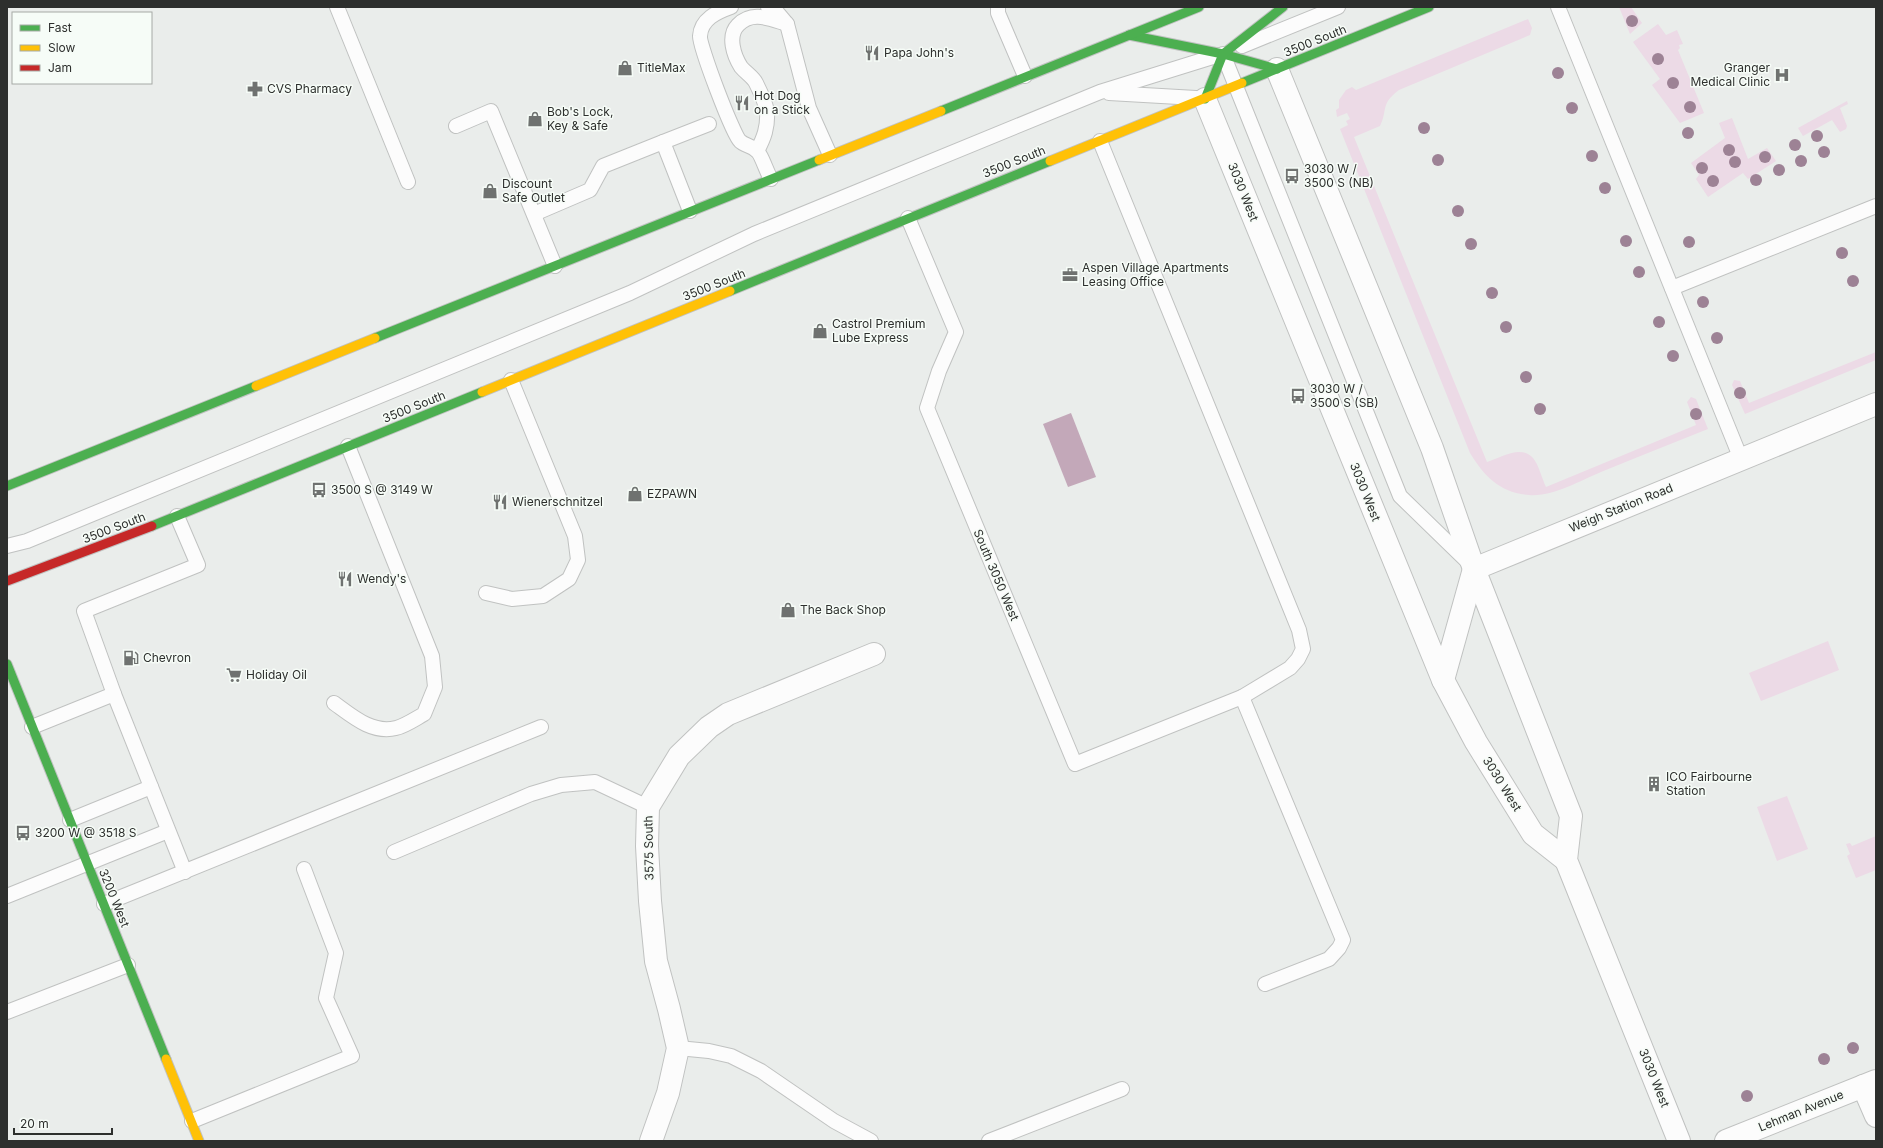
<svg xmlns="http://www.w3.org/2000/svg" width="1883" height="1148" font-family="Inter,sans-serif">
	<style>
		.green { fill: #ecdae6 }
		.water { fill: #c3a8b9 }
		.lines { fill: none; stroke-linecap: round; stroke-linejoin: round }
		.lane-casing { stroke: #c0c2c1; stroke-width: 16 }
		.street-casing { stroke: #c0c2c1; stroke-width: 24 }
		.fast-casing { stroke: #c0c2c1; stroke-width: 11 }
		.slow-casing { stroke: #c0c2c1; stroke-width: 11 }
		.jam-casing { stroke: #c0c2c1; stroke-width: 11 }
		.lane { stroke: #fcfcfc; stroke-width: 14 }
		.street { stroke: #fcfcfc; stroke-width: 22 }
		.fast { stroke: #4caf50; stroke-width: 9 }
		.slow { stroke: #ffc107; stroke-width: 9 }
		.jam { stroke: #c62828; stroke-width: 9 }
		.tree { fill: #9d8295 }
		.labels { text-anchor: middle; stroke-width: 3; stroke-linejoin: round; paint-order: stroke }
		.street-label { font-size: 12px; fill: #2d2f2d; stroke: #f6fcf7 }
		.poi-label { font-size: 12px; fill: #2d2f2d; stroke: #f6fcf7; text-anchor: start }
	</style>
	<rect width="100%" height="100%" fill="#eaedeb"/>
	<g class="green">
		<polygon points="1619,7 1631,7 1642,23 1630,34"/>
		<path d="M1528 19 1532 28 1530 35 1399 90C1380 104 1388 110 1380 126L1354 137 1487 462C1500 458 1521 444 1533 458 1539 465 1542 479 1546 487L1696 425 1687 402 1691 397 1696 399 1708 429C1672 443 1636 458 1601 472 1579 481 1553 497 1529 495 1500 493 1484 476 1470 453L1340 129 1348 125 1346 121 1350 119 1347 113 1337 117 1336 110 1339 108V100L1346 90 1352 87 1356 90Z"/>
		<polygon points="1658,24 1666,35 1677,30 1683,44 1679,45 1680,48 1678,50 1704,113 1680,123 1652,85 1660,79 1633,42"/>
		<polygon points="1847,101 1848,104 1840,108 1847,126 1846,129 1840,132 1832,120 1803,136 1798,128"/>
		<polygon points="1732,118 1748,159 1767,148 1776,161 1748,179 1743,173 1708,197 1696,179 1699,175 1691,163 1725,138 1719,123"/>
		<polygon points="1876,352 1876,360 1745,414 1732,385 1734,380 1740,381 1749,403"/>
		<polygon points="1828,641 1839,670 1761,701 1749,673"/>
		<polygon points="1787,796 1808,849 1777,861 1757,807"/>
		<polygon points="1876,836 1876,870 1856,878 1847,856 1850,854 1846,844 1850,843 1852,846"/>
	</g>
	<polygon class="water" points="1071,413 1096,477 1068,487 1043,424"/>
	<g class="lines">
		<defs>
			<g id="lane">
				<polyline points="337,7 408,182"/>
				<path d="M731 7C717 12 701 19 700 36 699 45 733 135 740 141 744 145 751 146 756 150 761 153 767 173 771 179"/>
				<polyline points="768,7 776,11 787,24 809,108 830,155"/>
				<polyline points="998,7 998,13 1025,76"/>
				<polyline points="1558,7 1741,459"/>
				<polyline points="1242,46 1338,7"/>
				<polyline points="1223,54 1400,496 1470,564"/>
				<polyline points="1109,93 1196,98"/>
				<polyline points="456,126 491,111 555,266"/>
				<polyline points="663,142 709,124"/>
				<path d="M757 151C764 138 768 127 767 112 766 104 760 91 756 83 753 77 746 73 741 67 734 56 727 36 738 25 752 10 770 19 787 24"/>
				<polyline points="534,214 590,190 603,166 663,142 690,211"/>
				<polyline points="908,218 956,332 939,371 927,408 1075,764 1242,697 1290,668 1298,659 1303,649 1299,630 1100,141"/>
				<polyline points="1672,288 1876,206"/>
				<polyline points="7,546 27,541 630,293 754,234 1100,92 1219,55"/>
				<polyline points="486,593 512,599 543,596 569,579 578,560 575,536 511,380"/>
				<polyline points="114,694 84,611 198,565 177,516"/>
				<polyline points="1242,697 1343,940 1339,948 1329,959 1265,984"/>
				<path d="M334 703C352 716 372 734 396 728 405 726 415 719 424 714L435 687 432 656 348 446"/>
				<polyline points="32,727 114,694 185,872"/>
				<polyline points="70,820 151,787"/>
				<polyline points="394,852 531,794 561,785 595,782 648,807"/>
				<polyline points="7,896 168,831"/>
				<polyline points="104,904 541,727"/>
				<polyline points="7,1012 128,965"/>
				<polyline points="678,1048 709,1051 731,1056 761,1071 834,1121 871,1141"/>
				<polyline points="192,1121 352,1056 326,998 336,953 304,869"/>
				<polyline points="989,1141 1122,1089"/>
			</g>
			<g id="street">
				<polyline points="1277,69 1432,448 1474,569 1571,816 1566,860 1679,1141"/>
				<polyline points="1205,99 1443,680 1476,742 1533,834 1566,860"/>
				<polyline points="1474,569 1876,404"/>
				<polyline points="1443,680 1474,569"/>
				<polyline points="1863,1086 1876,1116"/>
				<polyline points="651,1141 668,1093 678,1048 669,1009 656,961 650,901 647,846 648,807 679,756 709,727 728,714 874,654"/>
				<polyline points="1726,1141 1876,1081"/>
			</g>
			<g id="fast">
				<polyline points="1129,35 1223,54 1277,69"/>
				<polyline points="1242,83 1429,7"/>
				<polyline points="1205,99 1223,54 1283,7"/>
				<polyline points="941,111 1199,7"/>
				<polyline points="730,291 1050,161"/>
				<polyline points="375,338 819,160"/>
				<polyline points="7,486 256,386"/>
				<polyline points="152,526 482,392"/>
				<polyline points="7,664 166,1059"/>
			</g>
			<g id="slow">
				<polyline points="819,160 941,111"/>
				<polyline points="1050,161 1242,83"/>
				<polyline points="256,386 375,338"/>
				<polyline points="482,392 730,291"/>
				<polyline points="166,1059 199,1141"/>
			</g>
			<polyline id="jam" points="7,581 152,526"/>
		</defs>
		<use href="#lane" class="lane-casing"/>
		<use href="#street" class="street-casing"/>
		<use href="#fast" class="fast-casing"/>
		<use href="#slow" class="slow-casing"/>
		<use href="#jam" class="jam-casing"/>
		<use href="#lane" class="lane"/>
		<use href="#street" class="street"/>
		<use href="#fast" class="fast"/>
		<use href="#slow" class="slow"/>
		<use href="#jam" class="jam"/>
	</g>
	<g class="tree">
		<circle cx="1632" cy="21" r="6"/>
		<circle cx="1658" cy="59" r="6"/>
		<circle cx="1558" cy="73" r="6"/>
		<circle cx="1673" cy="83" r="6"/>
		<circle cx="1690" cy="107" r="6"/>
		<circle cx="1572" cy="108" r="6"/>
		<circle cx="1424" cy="128" r="6"/>
		<circle cx="1688" cy="133" r="6"/>
		<circle cx="1817" cy="136" r="6"/>
		<circle cx="1795" cy="145" r="6"/>
		<circle cx="1729" cy="150" r="6"/>
		<circle cx="1824" cy="152" r="6"/>
		<circle cx="1592" cy="156" r="6"/>
		<circle cx="1765" cy="157" r="6"/>
		<circle cx="1438" cy="160" r="6"/>
		<circle cx="1801" cy="161" r="6"/>
		<circle cx="1735" cy="162" r="6"/>
		<circle cx="1702" cy="168" r="6"/>
		<circle cx="1779" cy="170" r="6"/>
		<circle cx="1756" cy="180" r="6"/>
		<circle cx="1713" cy="181" r="6"/>
		<circle cx="1605" cy="188" r="6"/>
		<circle cx="1458" cy="211" r="6"/>
		<circle cx="1626" cy="241" r="6"/>
		<circle cx="1689" cy="242" r="6"/>
		<circle cx="1471" cy="244" r="6"/>
		<circle cx="1842" cy="253" r="6"/>
		<circle cx="1639" cy="272" r="6"/>
		<circle cx="1853" cy="281" r="6"/>
		<circle cx="1492" cy="293" r="6"/>
		<circle cx="1703" cy="302" r="6"/>
		<circle cx="1659" cy="322" r="6"/>
		<circle cx="1506" cy="327" r="6"/>
		<circle cx="1717" cy="338" r="6"/>
		<circle cx="1673" cy="356" r="6"/>
		<circle cx="1526" cy="377" r="6"/>
		<circle cx="1740" cy="393" r="6"/>
		<circle cx="1540" cy="409" r="6"/>
		<circle cx="1696" cy="414" r="6"/>
		<circle cx="1853" cy="1048" r="6"/>
		<circle cx="1824" cy="1059" r="6"/>
		<circle cx="1747" cy="1096" r="6"/>
	</g>
	<defs>
		<symbol id="restaurant-bare" viewBox="-9 -9 18 18"><path d="M-5-6h1v4h1v-4h1v4h1v-4h1v5L-1.5 .5V6h-2V.5L-5-1ZM5-6V6H3V1.5H1.5Q1.5-4 5-6Z" fill="#6f7270" stroke="#f6fcf7" stroke-width="2.5" paint-order="stroke"/></symbol>
		<symbol id="shop-bare" viewBox="-9 -9 18 18"><path d="M-5-2.5h2.3a2.7 3.5 0 0 1 5.4 0H5L5.5 6h-11ZM-1.5-2.5h3a1.5 2.3 0 0 0-3 0Z" fill="#6f7270" stroke="#f6fcf7" stroke-width="2.5" paint-order="stroke"/></symbol>
		<symbol id="hospital-bare" viewBox="-9 -9 18 18"><path d="M-5-5h3v3.5h4V-5h3V5h-3V1.5h-4V5h-3Z" fill="#6f7270" stroke="#f6fcf7" stroke-width="2.5" paint-order="stroke"/></symbol>
		<symbol id="pharmacy-bare" viewBox="-9 -9 18 18"><path d="M-2-6h4v4h4v4h-4v4h-4v-4h-4v-4h4Z" fill="#6f7270" stroke="#f6fcf7" stroke-width="2.5" paint-order="stroke"/></symbol>
		<symbol id="bus-bare" viewBox="-9 -9 18 18"><path d="M-5-6H5V4H4V6H2V4H-2V6H-4V4H-5ZM-3.5-4V0h7V-4ZM-3.5 1.2v1.5H-2V1.2ZM2 1.2v1.5H3.5V1.2Z" fill="#6f7270" stroke="#f6fcf7" stroke-width="2.5" paint-order="stroke"/></symbol>
		<symbol id="office-bare" viewBox="-9 -9 18 18"><path d="M-6-3h4V-5.5h4V-3h4V5H-6ZM-1-4.5V-3h2v-1.5ZM-6 0V1H6V0Z" fill="#6f7270" stroke="#f6fcf7" stroke-width="2.5" paint-order="stroke"/></symbol>
		<symbol id="fuel-bare" viewBox="-9 -9 18 18"><path d="M-5.5-6h7V0h2V4h1.3V-2.5L3-4.5l.8-.8L6-3V5H2.5V1h-1V6h-7ZM-4.2-4.7v3.2H.2V-4.7Z" fill="#6f7270" stroke="#f6fcf7" stroke-width="2.5" paint-order="stroke"/></symbol>
		<symbol id="supermarket-bare" viewBox="-9 -9 18 18"><path d="M-6-5.5h2.5l.6 2H6L4.5 2H-2.5L-4.4-4H-6ZM-1.5 3.2a1.3 1.3 0 1 0 .1 0ZM3 3.2a1.3 1.3 0 1 0 .1 0Z" fill="#6f7270" stroke="#f6fcf7" stroke-width="2.5" paint-order="stroke"/></symbol>
		<symbol id="building-bare" viewBox="-9 -9 18 18"><path d="M-4-6H4V6H1V3H-1V6H-4ZM-2.5-4.3h1.7v1.8h-1.7ZM.8-4.3h1.7v1.8H.8ZM-2.5-1h1.7V.8h-1.7ZM.8-1h1.7V.8H.8Z" fill="#6f7270" stroke="#f6fcf7" stroke-width="2.5" paint-order="stroke"/></symbol>
	</defs>
	<g fill-rule="evenodd">
		<use href="#restaurant-bare" x="861" y="42" width="22" height="22"/>
		<use href="#shop-bare" x="614" y="57" width="22" height="22"/>
		<use href="#hospital-bare" x="1771" y="64" width="22" height="22"/>
		<use href="#pharmacy-bare" x="244" y="78" width="22" height="22"/>
		<use href="#restaurant-bare" x="731" y="92" width="22" height="22"/>
		<use href="#shop-bare" x="524" y="108" width="22" height="22"/>
		<use href="#bus-bare" x="1281" y="165" width="22" height="22"/>
		<use href="#shop-bare" x="479" y="180" width="22" height="22"/>
		<use href="#office-bare" x="1059" y="264" width="22" height="22"/>
		<use href="#shop-bare" x="809" y="320" width="22" height="22"/>
		<use href="#bus-bare" x="1287" y="385" width="22" height="22"/>
		<use href="#bus-bare" x="308" y="479" width="22" height="22"/>
		<use href="#shop-bare" x="624" y="483" width="22" height="22"/>
		<use href="#restaurant-bare" x="489" y="491" width="22" height="22"/>
		<use href="#restaurant-bare" x="334" y="568" width="22" height="22"/>
		<use href="#shop-bare" x="777" y="599" width="22" height="22"/>
		<use href="#fuel-bare" x="120" y="647" width="22" height="22"/>
		<use href="#supermarket-bare" x="223" y="664" width="22" height="22"/>
		<use href="#building-bare" x="1643" y="773" width="22" height="22"/>
		<use href="#bus-bare" x="12" y="822" width="22" height="22"/>
	</g>
	<g class="labels">
		<g class="street-label">
			<text transform="translate(1315 41) rotate(-22)" y="4">3500 South</text>
			<text transform="translate(1014 162) rotate(-22)" y="4">3500 South</text>
			<text transform="translate(1243 192) rotate(68)" y="4">3030 West</text>
			<text transform="translate(714 285) rotate(-22)" y="4">3500 South</text>
			<text transform="translate(414 407) rotate(-22)" y="4">3500 South</text>
			<text transform="translate(1365 492) rotate(68)" y="4">3030 West</text>
			<text transform="translate(1621 508) rotate(-22)" y="4">Weigh Station Road</text>
			<text transform="translate(114 528) rotate(-21)" y="4">3500 South</text>
			<text transform="translate(996 575) rotate(67)" y="4">South 3050 West</text>
			<text transform="translate(1502 784) rotate(58)" y="4">3030 West</text>
			<text transform="translate(649 848) rotate(-91)" y="4">3575 South</text>
			<text transform="translate(114 898) rotate(68)" y="4">3200 West</text>
			<text transform="translate(1654 1078) rotate(68)" y="4">3030 West</text>
			<text transform="translate(1801 1111) rotate(-22)" y="4">Lehman Avenue</text>
		</g>
		<g class="poi-label">
			<text x="884" y="57">Papa John's</text>
			<text x="637" y="72">TitleMax</text>
			<text x="1770" y="72" text-anchor="end">Granger<tspan x="1770" dy="14">Medical Clinic</tspan></text>
			<text x="267" y="93">CVS Pharmacy</text>
			<text x="754" y="100">Hot Dog<tspan x="754" dy="14">on a Stick</tspan></text>
			<text x="547" y="116">Bob's Lock,<tspan x="547" dy="14">Key &amp; Safe</tspan></text>
			<text x="1304" y="173">3030 W /<tspan x="1304" dy="14">3500 S (NB)</tspan></text>
			<text x="502" y="188">Discount<tspan x="502" dy="14">Safe Outlet</tspan></text>
			<text x="1082" y="272">Aspen Village Apartments<tspan x="1082" dy="14">Leasing Office</tspan></text>
			<text x="832" y="328">Castrol Premium<tspan x="832" dy="14">Lube Express</tspan></text>
			<text x="1310" y="393">3030 W /<tspan x="1310" dy="14">3500 S (SB)</tspan></text>
			<text x="331" y="494">3500 S @ 3149 W</text>
			<text x="647" y="498">EZPAWN</text>
			<text x="512" y="506">Wienerschnitzel</text>
			<text x="357" y="583">Wendy's</text>
			<text x="800" y="614">The Back Shop</text>
			<text x="143" y="662">Chevron</text>
			<text x="246" y="679">Holiday Oil</text>
			<text x="1666" y="781">ICO Fairbourne<tspan x="1666" dy="14">Station</tspan></text>
			<text x="35" y="837">3200 W @ 3518 S</text>
		</g>
	</g>
	<rect width="1883" height="1148" fill="none" stroke="#2d2f2d" stroke-width="16"/>
	<rect x="12" y="12" width="140" height="72" fill="#f6fcf7" stroke="#a6aaa6"/>
	<rect x="20" y="25" width="20" height="6" fill="#4caf50" stroke="#a6aaa6"/>
	<text x="48" y="32" font-size="12" fill="#2d2f2d">Fast</text>
	<rect x="20" y="45" width="20" height="6" fill="#ffc107" stroke="#a6aaa6"/>
	<text x="48" y="52" font-size="12" fill="#2d2f2d">Slow</text>
	<rect x="20" y="65" width="20" height="6" fill="#c62828" stroke="#a6aaa6"/>
	<text x="48" y="72" font-size="12" fill="#2d2f2d">Jam</text>
	<path d="M14 1128v6h98v-6" fill="none" stroke="#2d2f2d" stroke-width="2"/>
	<text x="20" y="1128" font-size="12" fill="#2d2f2d" stroke="#f6fcf7" stroke-width="3" paint-order="stroke">20 m</text>
</svg>
